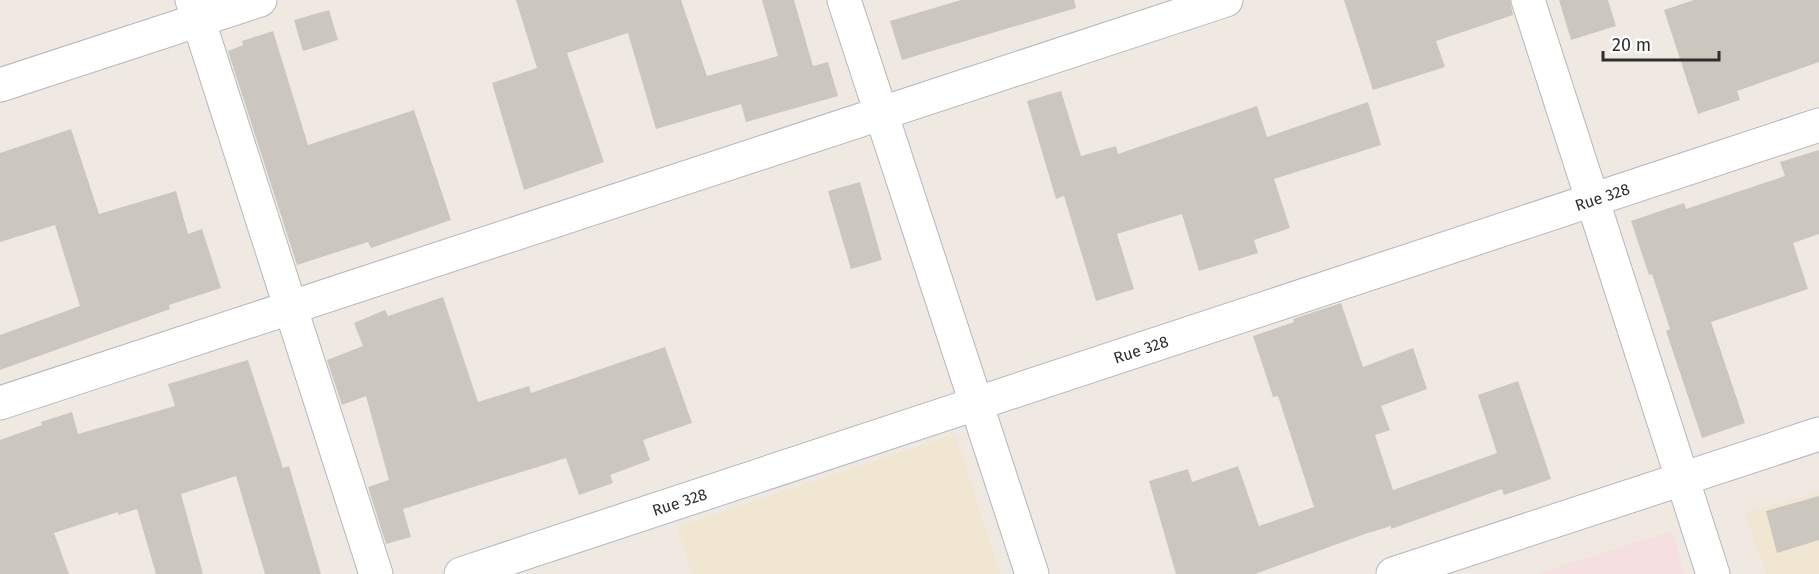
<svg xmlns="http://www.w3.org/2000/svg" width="1819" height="574" font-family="'Fira Sans',sans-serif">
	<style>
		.education { fill: #f0e6d1 }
		.medical { fill: #f5dfe0 }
		.building { fill: #cbc7bf }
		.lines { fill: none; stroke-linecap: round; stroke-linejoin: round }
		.minor-casing { stroke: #b4b7c1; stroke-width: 35 }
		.minor { stroke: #fff; stroke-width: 33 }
		.labels { text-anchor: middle; stroke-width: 4.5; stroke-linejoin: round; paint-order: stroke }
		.street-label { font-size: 16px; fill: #2e2e2e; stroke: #fff }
	</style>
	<rect width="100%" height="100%" fill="#efe9e1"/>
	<g class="education">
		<polygon points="955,434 1000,574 692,574 677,527"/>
		<polygon points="1819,492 1819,574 1766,574 1745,513"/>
	</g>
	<polygon class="medical" points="1672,531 1684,574 1536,574"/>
	<g class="building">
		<polygon points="516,0 681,0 707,76 778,56 762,0 794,0 813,66 828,62 838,96 746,122 741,104 656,129 628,33 567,53 604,162 524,190 492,83 537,68"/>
		<polygon points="961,0 1074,0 1076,8 902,60 890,21"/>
		<polygon points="1344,0 1510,0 1513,15 1436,41 1445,67 1373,90"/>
		<polygon points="1559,0 1608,0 1616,26 1571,40"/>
		<polygon points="1694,0 1819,0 1819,62 1737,91 1740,100 1698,114 1664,10"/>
		<polygon points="329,10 338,40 303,51 294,20"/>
		<polygon points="273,31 308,145 414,110 451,220 371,248 368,242 297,265 228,51 243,45 242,41"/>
		<polygon points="1061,91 1081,156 1116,146 1118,154 1257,106 1267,137 1368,102 1381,145 1274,179 1290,228 1254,240 1258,253 1199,271 1182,214 1117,234 1134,289 1096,301 1064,196 1056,199 1027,101"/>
		<polygon points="71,129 99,214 176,191 188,234 202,229 221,288 169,305 170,309 0,370 0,335 80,306 55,225 0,242 0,153"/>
		<polygon points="1819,150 1819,234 1793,243 1808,289 1711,322 1745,423 1702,438 1666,331 1670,329 1652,274 1649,275 1631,221 1684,203 1686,209 1785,176 1780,162"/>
		<polygon points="860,182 882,260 851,269 828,191"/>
		<polygon points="443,297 478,402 529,386 531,393 665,347 692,423 643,440 650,460 610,475 613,483 579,495 566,458 403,509 411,537 386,544 368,487 389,480 366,396 342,405 327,360 363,346 354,323 385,310 388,316"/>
		<polygon points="1341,303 1363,367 1413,348 1427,389 1381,406 1390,430 1375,435 1393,490 1497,453 1478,395 1518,381 1551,479 1504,495 1502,489 1391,529 1391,526 1365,534 1255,574 1176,574 1149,481 1188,469 1192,482 1238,466 1259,526 1314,507 1278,396 1273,397 1253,336 1294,322 1293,319"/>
		<polygon points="248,360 283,468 289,466 321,574 265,574 236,476 181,494 203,574 156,574 137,509 118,515 118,512 54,533 69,574 0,574 0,440 42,425 41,422 72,412 78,434 175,406 168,384"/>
		<polygon points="1819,496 1819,540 1777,553 1766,511"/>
	</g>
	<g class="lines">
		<defs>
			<g id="minor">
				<polyline points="192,0 376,574"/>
				<polyline points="844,0 1032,574"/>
				<polyline points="1528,0 1713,574"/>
				<polyline points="0,85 260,0"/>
				<polyline points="0,403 1226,0"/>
				<path id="s1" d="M461 574 1819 125"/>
				<polyline points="1393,574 1819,434"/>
			</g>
		</defs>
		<use href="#minor" class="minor-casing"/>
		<use href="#minor" class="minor"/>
	</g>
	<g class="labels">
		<g class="street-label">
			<text dy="6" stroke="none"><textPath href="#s1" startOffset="1202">Rue 328</textPath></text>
			<text dy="6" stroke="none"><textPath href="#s1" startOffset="716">Rue 328</textPath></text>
			<text dy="6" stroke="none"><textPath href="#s1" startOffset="230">Rue 328</textPath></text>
		</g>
	</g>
	<path d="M1603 51v9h116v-9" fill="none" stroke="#2e2e2e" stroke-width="3"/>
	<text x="1612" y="51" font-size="18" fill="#2e2e2e" stroke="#ffffff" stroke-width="4.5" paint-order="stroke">20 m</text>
</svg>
